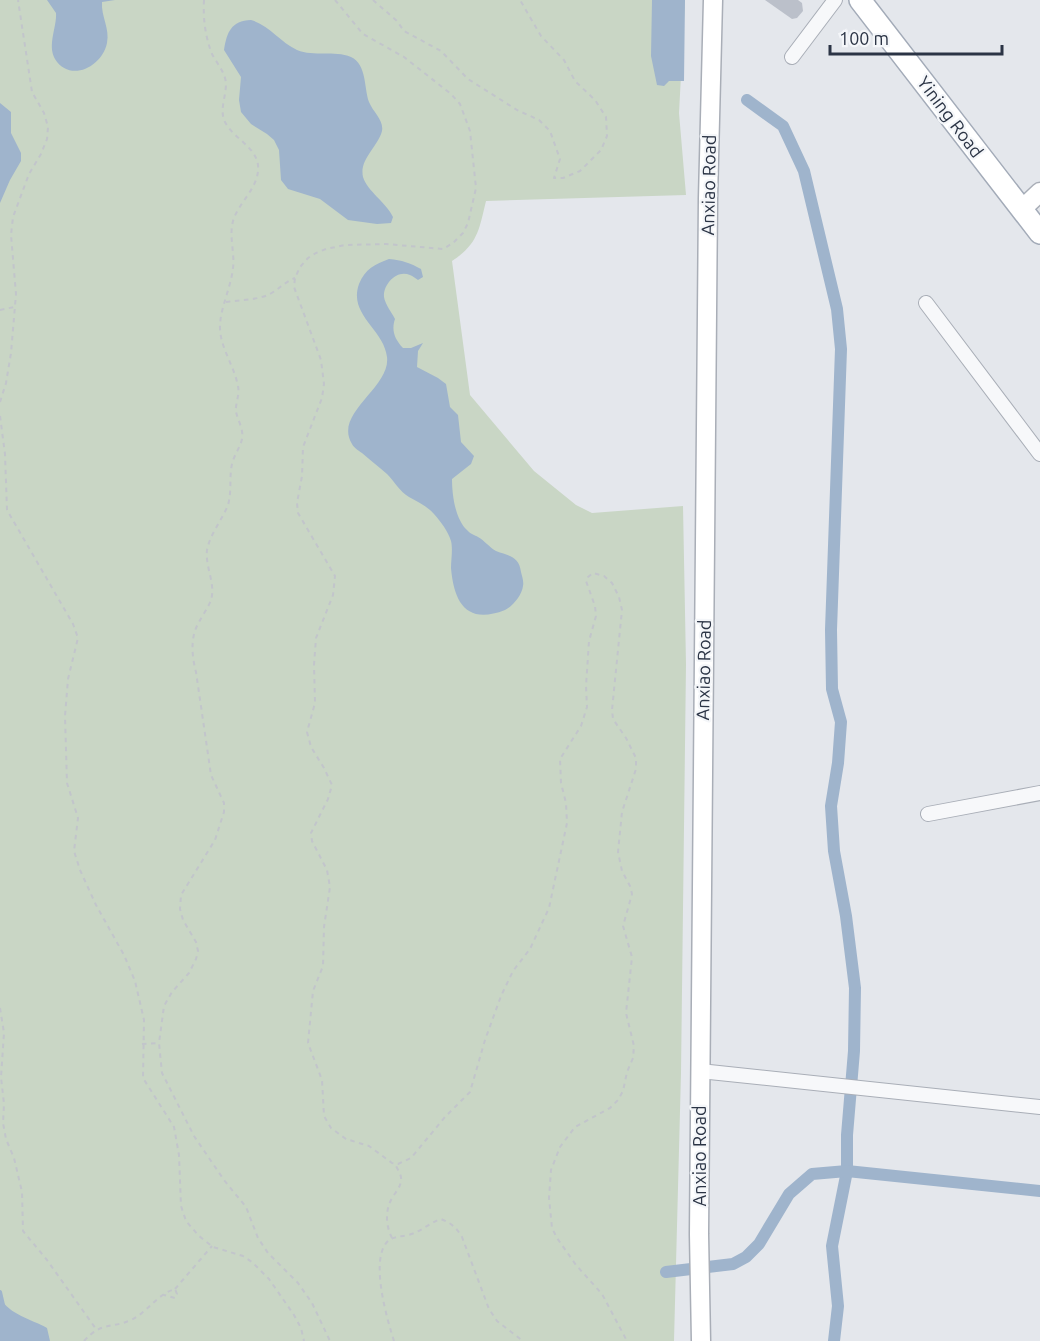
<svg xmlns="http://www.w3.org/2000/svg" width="1040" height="1341" font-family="Ubuntu,sans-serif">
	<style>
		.green { fill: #c9d6c5 }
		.water { fill: #9fb4cc }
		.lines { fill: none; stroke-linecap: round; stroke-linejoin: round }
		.stream { stroke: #9fb4cc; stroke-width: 4 }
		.canal { stroke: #9fb4cc; stroke-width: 12 }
		.building { fill: #bbc0ca }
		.street-casing { stroke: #a9aeb7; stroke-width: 16 }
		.secondary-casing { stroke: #a9aeb7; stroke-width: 21 }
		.primary-casing { stroke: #a3abb8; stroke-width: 24 }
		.path { stroke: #c2c5cb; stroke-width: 2; stroke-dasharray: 4.5 4.5; stroke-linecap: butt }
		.street { stroke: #f7f8fa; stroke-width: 14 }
		.secondary { stroke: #fff; stroke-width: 18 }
		.primary { stroke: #fff; stroke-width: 21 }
		.labels { text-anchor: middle; stroke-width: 4.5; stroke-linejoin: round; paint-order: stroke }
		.street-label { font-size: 18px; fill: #2b3445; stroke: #f4f6f9 }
	</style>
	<rect width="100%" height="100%" fill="#e4e7ec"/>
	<path class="green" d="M0 0H685L679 113 686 195 486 201C479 230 478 244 452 261L470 395 534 471 576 505 592 513 683 506 686 664 681 1073 674 1341H0Z"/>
	<g class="water">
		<path d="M47 0H115L102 2C101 17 110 28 107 43 102 67 70 83 55 59 47 45 57 27 56 13Z"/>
		<polygon points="652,0 685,0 684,81 669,81 664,86 657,85 651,56"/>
		<path d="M251 20C269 25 280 42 297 50 314 57 334 50 351 57 367 64 364 89 369 102 373 112 384 120 382 131 378 147 359 159 363 177 367 191 386 202 393 217L391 223 377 224 348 220 320 199 288 189 281 180 279 150 274 140 267 134 251 124 241 112 239 100 241 77 224 50C227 32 231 21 251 20Z"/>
		<polygon points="0,103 11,112 11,133 21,153 21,161 10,180 0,203"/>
		<path d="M389 259C402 260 410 263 421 269L423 277 418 280C415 278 413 276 410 275 397 269 383 284 384 297 385 304 392 313 395 319 391 331 395 339 403 348H411L423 343 418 351 417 367 438 378 446 384 450 407 458 415 461 442 474 456 471 464 452 479C452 494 455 519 467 530 470 534 475 535 478 537 485 541 489 547 496 551 509 556 519 556 521 572 522 576 524 582 523 586 522 595 513 606 505 610 467 625 454 603 451 568 451 560 453 549 451 541 448 531 441 522 434 514 427 506 418 502 409 497 400 492 394 481 387 474 379 467 370 460 362 453 359 451 354 448 352 444 333 413 391 388 387 357 384 329 348 315 359 284 365 269 375 264 389 259Z"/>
		<path d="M0 1298C10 1315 31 1319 47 1328L50 1341H0Z"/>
	</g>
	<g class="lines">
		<polyline class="stream" points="0,1292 3,1305"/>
		<g class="canal">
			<polyline points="747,100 783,126 804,171 837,309 841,349 831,630 832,689 841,722 838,763 831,806 834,851 846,916 855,988 854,1051 847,1135 847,1171 832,1246 838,1306 834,1341"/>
			<polyline points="666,1272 733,1264 746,1257 759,1244 789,1194 812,1174 847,1171 1040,1191"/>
		</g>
	</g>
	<polygon class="building" points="765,0 798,0 802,3 803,11 797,18 792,19"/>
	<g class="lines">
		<defs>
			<g id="street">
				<polyline points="792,57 835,0"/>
				<polyline points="926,303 1040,454"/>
				<polyline points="928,814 1040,793"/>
				<polyline points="700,1071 1040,1107"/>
			</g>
			<g id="secondary">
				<polyline points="1021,210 1040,192"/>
				<polyline points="701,1341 699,1234 708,198 713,0"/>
			</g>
			<polyline id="primary" points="860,0 1040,233"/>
		</defs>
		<use href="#street" class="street-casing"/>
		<use href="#secondary" class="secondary-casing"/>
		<use href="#primary" class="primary-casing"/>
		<g class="path">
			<path d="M204 0C203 18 205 36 212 54 216 62 222 68 225 78 229 92 218 108 225 122 233 138 256 147 258 165 260 186 241 200 234 218 228 234 235 252 233 268 231 287 221 306 220 325 219 346 234 365 238 386 240 395 235 404 236 412 238 420 244 431 242 439 240 448 234 455 232 464 229 478 232 491 228 505 222 520 210 534 207 550 205 567 216 584 211 600 208 608 202 616 198 624 190 638 192 657 196 672L211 775 224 803V812L215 840 181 895 180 909 183 920 196 942 198 951 196 959 189 973 172 992 164 1006 159 1043 162 1073 194 1136 224 1180 246 1207 258 1238 268 1253 298 1283 312 1303 330 1341"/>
			<polyline points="335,0 363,34 404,57 451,94 460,104 470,131 476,188 468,223 463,233 453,243 443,249 386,244 345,245 326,249 316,253 308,258 300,267 295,278 294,287 321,360 324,384 322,398 303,447 302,476 297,503 298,513 335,576 333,595 316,638 314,665 315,703 307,732 311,747 324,768 332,785 328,799 311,833 312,841 327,870 330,887 324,927 323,966 313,991 308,1043 322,1080 324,1116 331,1128 346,1139 369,1146 392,1163 398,1164 411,1158 445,1117 470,1092 485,1040 501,996 513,971 530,949 549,908 567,823 566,803 561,783 560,759 581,726 587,707 586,686 589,641 596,616 595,606 586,581 588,577 593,573 604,576 612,583 619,597 622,610 612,710 613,719 626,738 636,758 636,769 622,812 618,852 622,871 630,886 632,894 623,926 632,957 626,1013 634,1046 633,1058 627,1072 623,1091 618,1100 610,1108 575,1127 560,1147 551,1170 549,1198 552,1228 557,1238 576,1265 602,1294 627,1341"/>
			<polyline points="373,0 397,21 404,31 441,51 468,79 517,110 539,120 550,131 560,159 554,178 563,178 580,171 601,150 607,136 606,117 595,100 575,81 564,60 541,36 520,0"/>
			<path d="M226 302C240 300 258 300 270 294 279 289 285 282 295 278"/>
			<polyline points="0,310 14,307"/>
			<polyline points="0,402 6,383 11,353 16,294 11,235 13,217 29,174 41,154 47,139 48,127 44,113 32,92 18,0"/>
			<polyline points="0,416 5,454 7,510 73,624 78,638 68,679 65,716 67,783 78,818 74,851 80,870 96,905 124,955 135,981 144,1020 143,1078 174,1127 179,1155 181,1206 186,1221 199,1236 213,1247 243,1256 252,1262 269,1279 294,1315 301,1328 304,1341"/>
			<polyline points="0,1008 4,1033 1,1077 4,1104 3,1123 6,1139 14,1158 22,1192 23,1231 47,1260 96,1329"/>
			<polyline points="142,1044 159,1043"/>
			<path d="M392 1238C386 1226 385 1212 391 1200 395 1192 402 1187 401 1177 400 1173 397 1168 395 1164"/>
			<polyline points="175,1289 212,1246"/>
			<path d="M84 1341C102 1321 111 1329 131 1320 148 1312 157 1294 175 1289L177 1294 175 1298 164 1295"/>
			<path d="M394 1341C387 1319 370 1261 387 1242 393 1236 400 1237 408 1235 421 1232 429 1223 441 1219 451 1223 456 1227 462 1237L489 1309 497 1321 523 1341"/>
		</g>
		<use href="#street" class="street"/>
		<use href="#secondary" class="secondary"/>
		<use href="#primary" class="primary"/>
	</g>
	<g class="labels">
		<g class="street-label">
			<text transform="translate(950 117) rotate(53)" y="6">Yining Road</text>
			<text transform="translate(709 185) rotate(-89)" y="6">Anxiao Road</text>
			<text transform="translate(704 670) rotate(-89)" y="6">Anxiao Road</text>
			<text transform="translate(700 1156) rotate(-90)" y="6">Anxiao Road</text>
		</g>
	</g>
	<path d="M830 45v9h172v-9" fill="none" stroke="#2b3445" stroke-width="3"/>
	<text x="839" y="45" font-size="18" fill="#2b3445" stroke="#f4f6f9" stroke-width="4.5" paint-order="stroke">100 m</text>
</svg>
